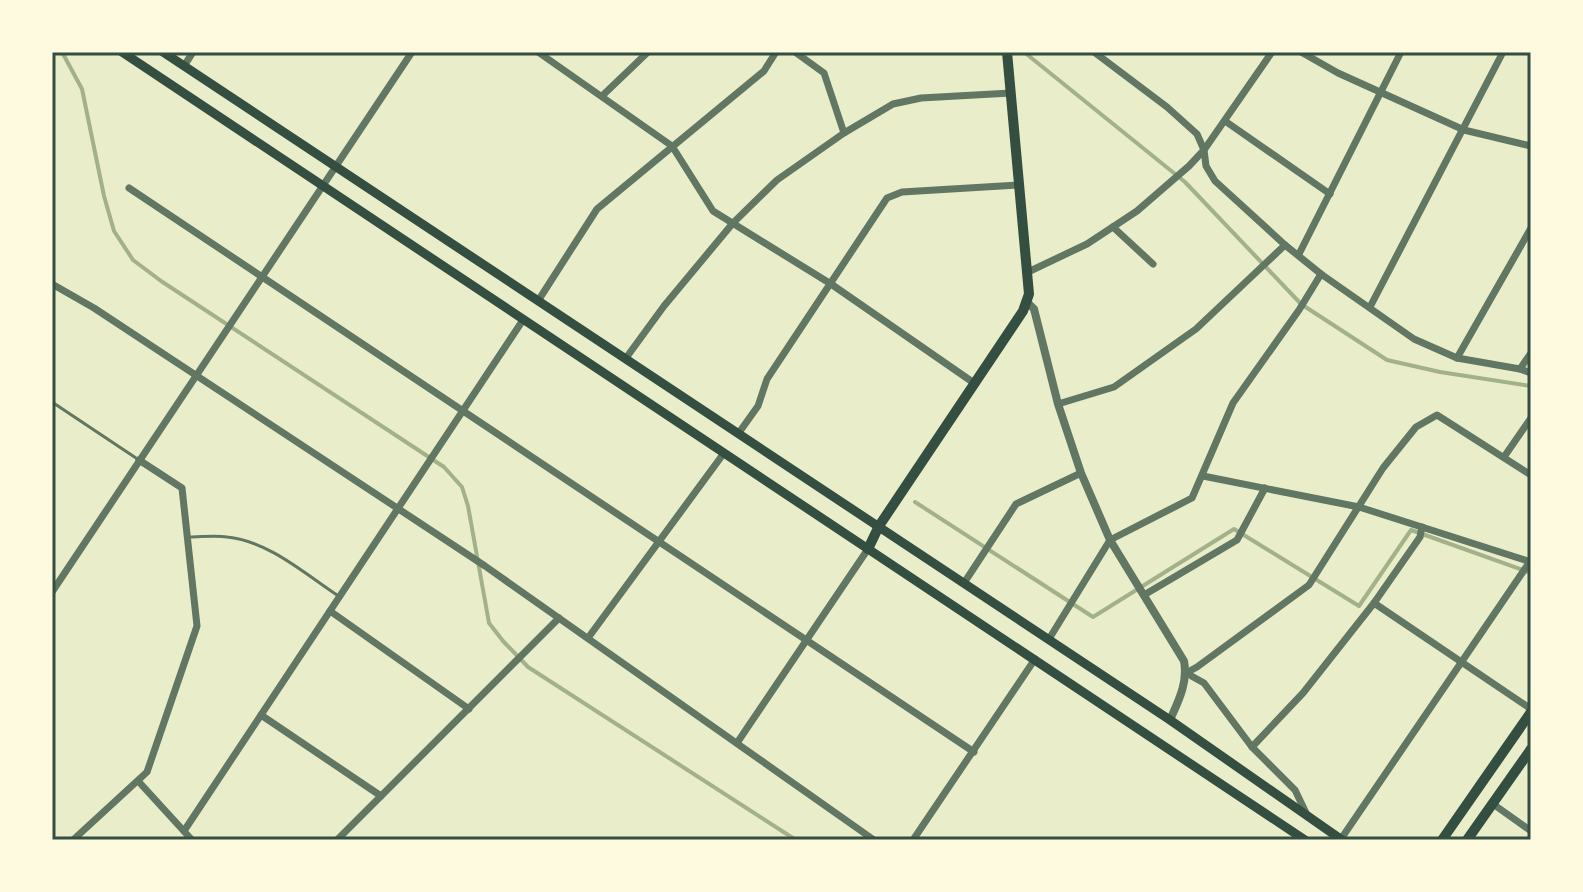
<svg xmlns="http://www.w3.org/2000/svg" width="1583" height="892" font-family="Figtree,sans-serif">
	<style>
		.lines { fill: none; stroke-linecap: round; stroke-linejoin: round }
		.stream { stroke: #a3b18a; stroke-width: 4 }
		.service { stroke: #617663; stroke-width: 3 }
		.minor { stroke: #617663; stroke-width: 7 }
		.tertiary { stroke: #617663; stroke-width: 8 }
		.secondary { stroke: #344e41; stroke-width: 9 }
		.primary { stroke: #344e41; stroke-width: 10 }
		.neatline { fill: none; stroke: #344e41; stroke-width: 3 }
	</style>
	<rect width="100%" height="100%" fill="#e9edc9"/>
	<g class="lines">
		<g class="stream">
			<polyline points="62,52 82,89 104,196 114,231 133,260 161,281 444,467 462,487 468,506 489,623 503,641 528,667 796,840"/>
			<polyline points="1024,52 1185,182 1301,304 1387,360 1440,372 1531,386"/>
			<polyline points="915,502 1093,617 1234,529 1359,606 1411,530 1531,573"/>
		</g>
		<g class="service">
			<polyline points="52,402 139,460"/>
			<path d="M189 537C201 537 215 535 227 537 268 541 304 573 337 595"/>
		</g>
		<g class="minor">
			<polyline points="538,52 672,146 713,211 831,284 974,383"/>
			<polyline points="795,52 824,73 844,133"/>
			<polyline points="1094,52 1167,107 1197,134 1204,150 1206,166 1215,181 1285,245 1321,274 1414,339 1457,358 1520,369 1531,373"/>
			<polyline points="1301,52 1338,73 1464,130 1531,146"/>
			<polyline points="184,66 193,52"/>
			<polyline points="602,96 648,52"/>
			<polyline points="1225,121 1330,194"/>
			<polyline points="129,188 974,752"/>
			<polyline points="1113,227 1153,264"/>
			<polyline points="1299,254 1401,52"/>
			<polyline points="1028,272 1087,244 1137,211 1189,166 1204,150 1272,52"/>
			<polyline points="52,284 94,308 485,566 874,840"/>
			<polyline points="538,301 597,209 764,71 776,52"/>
			<polyline points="1370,307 1503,52"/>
			<polyline points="626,358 664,306 733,223 777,180 844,133 893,104 921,98 1011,93"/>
			<polyline points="1457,358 1531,228"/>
			<polyline points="1520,369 1531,353"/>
			<polyline points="1058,404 1114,387 1196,329 1285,245"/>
			<polyline points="738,434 758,406 767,379 887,198 902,192 1019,185"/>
			<polyline points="1504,457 1531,418"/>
			<polyline points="1203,476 1359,507 1531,562"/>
			<polyline points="964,583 1016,504 1081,473"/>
			<polyline points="52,592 412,52"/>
			<polyline points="1144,595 1237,540 1265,488"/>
			<polyline points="1374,603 1531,709"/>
			<polyline points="330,611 469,709"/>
			<polyline points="588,638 724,453"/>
			<polyline points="1049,639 1110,540 1192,498 1233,403 1299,310 1321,274"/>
			<polyline points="1186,673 1197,667 1309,585 1383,468 1416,427 1437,415 1531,475"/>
			<polyline points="1186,673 1204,683 1252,747 1295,790 1307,815"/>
			<polyline points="261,715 381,796"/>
			<polyline points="737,743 868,549"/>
			<polyline points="1252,747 1303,693 1374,603 1420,537 1422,527"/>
			<polyline points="139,782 192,840"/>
			<polyline points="1493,804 1531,831"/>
			<polyline points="184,831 523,320"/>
			<polyline points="1341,839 1531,560"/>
			<polyline points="73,840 147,772 197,626 182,488 139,460"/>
			<polyline points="337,840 559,618"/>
			<polyline points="913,840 1035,659"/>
		</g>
		<path class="tertiary" d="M1026 301 1034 309 1058 404 1081 473 1110 540 1184 661C1188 682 1179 700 1170 720"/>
		<g class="secondary">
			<polyline points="122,52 1305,840"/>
			<polyline points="163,52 1170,720 1342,840"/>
		</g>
		<g class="primary">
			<polyline points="868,549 879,526 1023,311 1029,294 1007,52"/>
			<polyline points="1442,840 1531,712"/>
			<polyline points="1467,840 1531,749"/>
		</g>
	</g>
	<rect width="1583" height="892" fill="none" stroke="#fefae0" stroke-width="108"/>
	<rect x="54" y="54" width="1475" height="784" class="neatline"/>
</svg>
